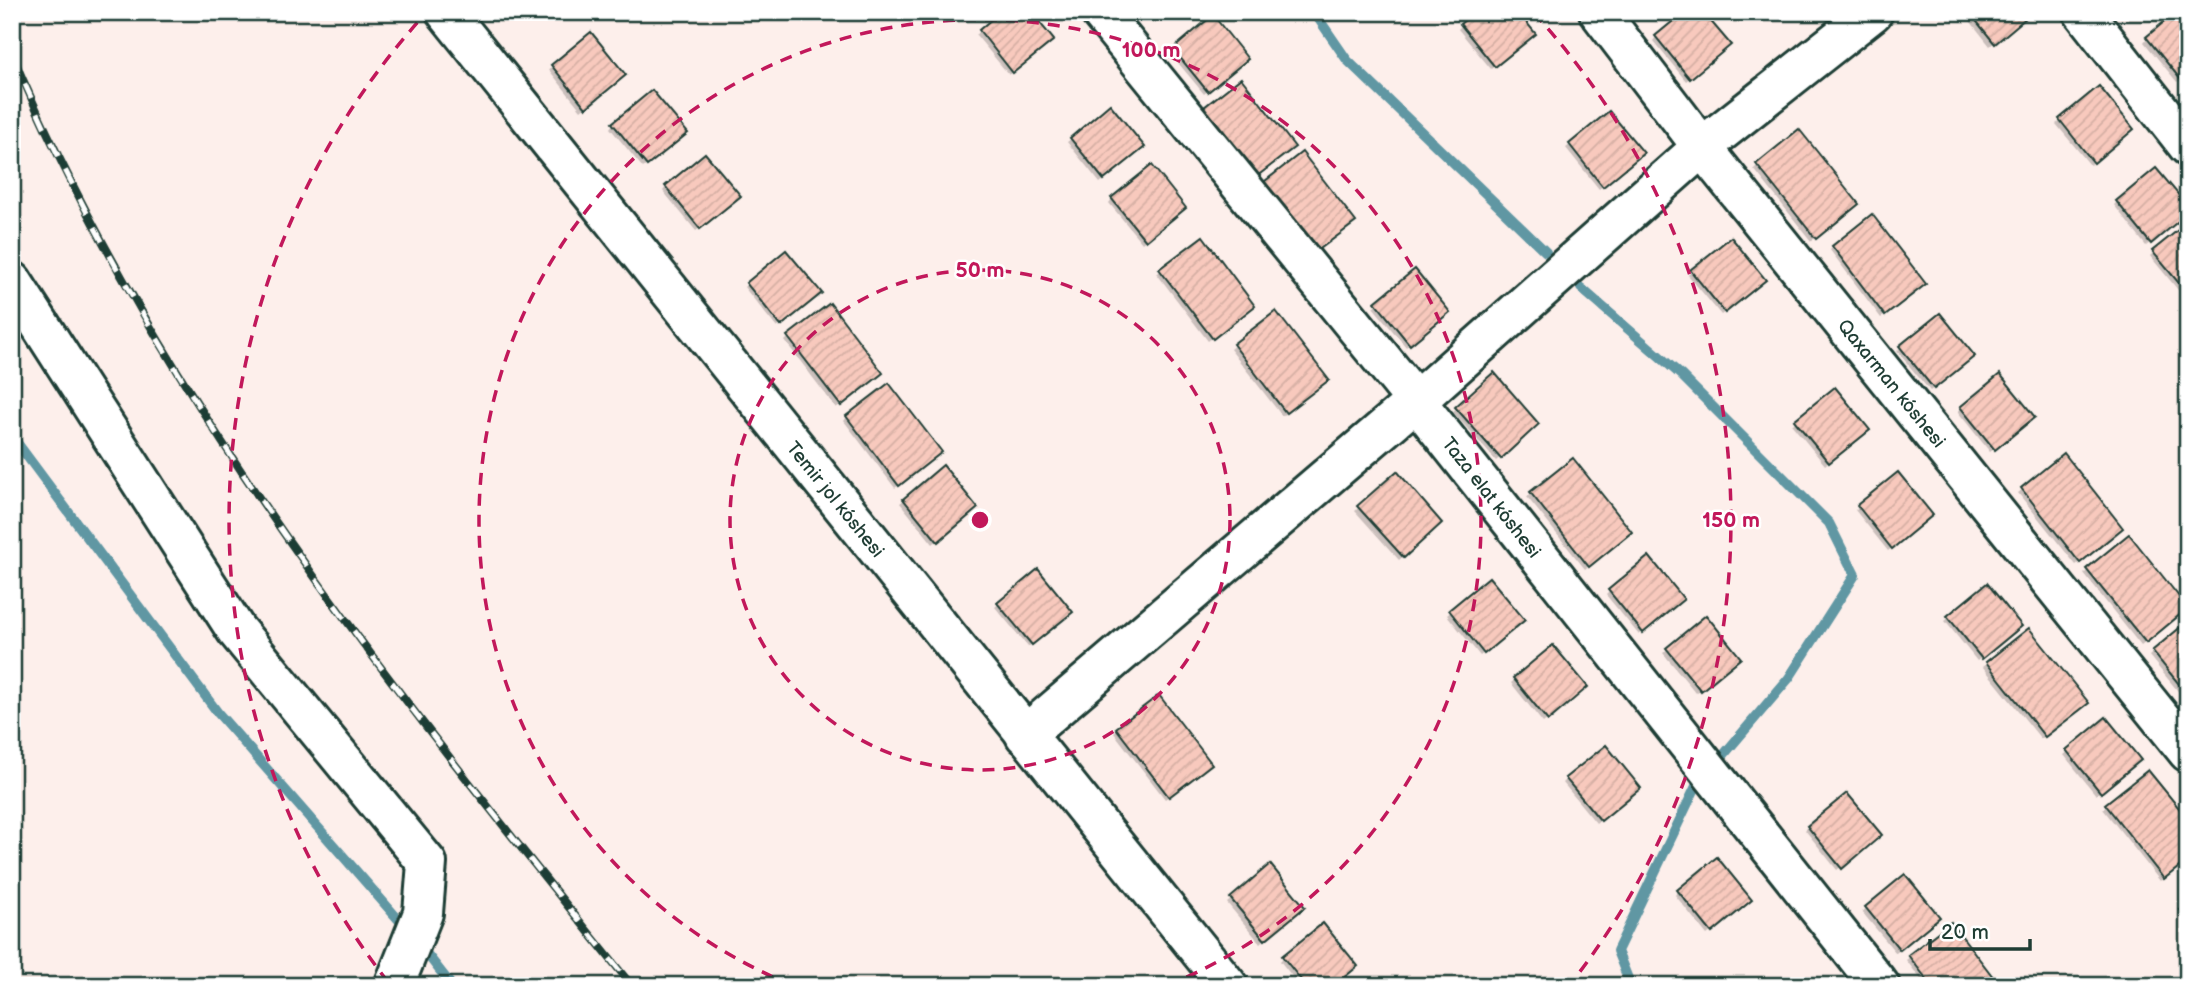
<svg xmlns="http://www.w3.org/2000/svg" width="2200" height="998" font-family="'Balsamiq Sans',sans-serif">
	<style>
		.shadow { fill: #0003 }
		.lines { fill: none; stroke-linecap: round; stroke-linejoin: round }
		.stream { stroke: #6097a3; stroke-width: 10 }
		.building { fill: url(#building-hatch); stroke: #1f3d34; stroke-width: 2 }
		.street-casing { stroke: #1f3d34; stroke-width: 44 }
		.street { stroke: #fff; stroke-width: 38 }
		.rail-casing { stroke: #1f3d34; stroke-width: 8 }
		.rail { stroke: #fff; stroke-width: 5; stroke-dasharray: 16; stroke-linecap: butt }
		.ring { fill: none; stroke: #c2185b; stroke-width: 3.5; stroke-dasharray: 12 9 }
		.labels { text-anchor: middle; stroke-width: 5; stroke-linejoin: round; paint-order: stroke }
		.street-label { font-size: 19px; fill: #1f3d34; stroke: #fff }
		.centre { fill: #c2185b; stroke: #fff; stroke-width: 3.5 }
		.ring-label { font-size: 21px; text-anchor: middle; font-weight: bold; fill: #c2185b; stroke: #fff; stroke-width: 5; stroke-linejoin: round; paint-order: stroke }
	</style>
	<defs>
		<pattern id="building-hatch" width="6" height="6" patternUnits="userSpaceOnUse" patternTransform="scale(1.75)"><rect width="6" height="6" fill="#f8c9bd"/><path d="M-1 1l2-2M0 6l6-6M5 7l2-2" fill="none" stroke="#d4aea3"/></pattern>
	</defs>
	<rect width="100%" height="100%" fill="#fdefeb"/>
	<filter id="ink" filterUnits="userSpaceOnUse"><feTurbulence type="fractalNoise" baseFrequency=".0143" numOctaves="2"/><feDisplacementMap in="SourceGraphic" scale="14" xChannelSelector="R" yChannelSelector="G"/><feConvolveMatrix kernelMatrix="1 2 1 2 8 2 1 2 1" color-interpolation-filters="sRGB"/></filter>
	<g filter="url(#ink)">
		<g class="shadow">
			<polygon points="1003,12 1048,43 1009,75 976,35"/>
			<polygon points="1963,12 2031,12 1990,46"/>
			<polygon points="1461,26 1530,37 1491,69 1458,29"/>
			<polygon points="1656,37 1725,49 1686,81 1653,41"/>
			<polygon points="2147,38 2188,73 2177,82 2144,42"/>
			<polygon points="1174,50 1243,62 1204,94 1170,53"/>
			<polygon points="552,66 620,78 581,110 549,70"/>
			<polygon points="2099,89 2129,133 2090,165 2056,124"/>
			<polygon points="613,124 682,136 643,168 610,128"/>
			<polygon points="1071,139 1139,151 1100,183 1067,142"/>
			<polygon points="1570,145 1638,156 1599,189 1566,148"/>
			<polygon points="1758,165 1853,207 1811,241 1754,169"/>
			<polygon points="666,187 735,199 696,231 663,191"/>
			<polygon points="1112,199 1181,211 1142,243 1109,203"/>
			<polygon points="2117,202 2188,211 2146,246 2114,205"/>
			<polygon points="1833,247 1920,287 1881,318 1830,250"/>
			<polygon points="2153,253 2188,293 2183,296 2150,256"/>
			<polygon points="1160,271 1250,309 1208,341 1157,274"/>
			<polygon points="1415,271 1444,315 1406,347 1373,307"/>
			<polygon points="1691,271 1760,283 1721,315 1688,275"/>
			<polygon points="747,284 816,296 777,328 744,287"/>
			<polygon points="1275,313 1323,383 1282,416 1230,349"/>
			<polygon points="788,338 878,376 836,408 785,341"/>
			<polygon points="1901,347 1969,359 1930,391 1897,351"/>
			<polygon points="1493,375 1537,424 1496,461 1453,412"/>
			<polygon points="1961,408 2029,420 1990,452 1958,412"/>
			<polygon points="847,417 937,456 895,488 844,421"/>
			<polygon points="1796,421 1864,433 1825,465 1792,425"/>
			<polygon points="2063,456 2118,531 2076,565 2018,493"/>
			<polygon points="1573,460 1626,536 1585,569 1527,497"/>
			<polygon points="1396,474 1440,523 1399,560 1355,511"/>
			<polygon points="1897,475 1927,519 1888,551 1855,510"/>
			<polygon points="904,500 972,511 933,544 900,503"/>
			<polygon points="2088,570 2187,609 2141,646 2084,574"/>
			<polygon points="1489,580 1519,624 1480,656 1447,615"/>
			<polygon points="1987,585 2016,629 1977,661 1945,621"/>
			<polygon points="1610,591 1678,603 1639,635 1606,595"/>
			<polygon points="999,604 1067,615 1028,647 995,607"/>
			<polygon points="1705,617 1735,661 1696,693 1663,653"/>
			<polygon points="2188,623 2188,691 2182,696 2149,656"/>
			<polygon points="2029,630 2083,706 2041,739 1983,667"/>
			<polygon points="1553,647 1582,691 1543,723 1511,683"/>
			<polygon points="2106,720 2135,763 2096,795 2064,755"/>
			<polygon points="1117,729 1207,767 1165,799 1114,733"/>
			<polygon points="1567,779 1635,791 1596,823 1563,783"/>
			<polygon points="2107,805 2188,859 2160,881 2103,809"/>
			<polygon points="1808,827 1880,835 1837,870 1805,830"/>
			<polygon points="1270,867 1299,911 1260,943 1227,903"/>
			<polygon points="1905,877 1935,920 1896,953 1862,912"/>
			<polygon points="1678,891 1749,900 1707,935 1675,895"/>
			<polygon points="2188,906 2188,927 2178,915"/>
			<polygon points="1951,925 1998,986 1926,986 1906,960"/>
			<polygon points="1283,958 1332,986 1300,986 1280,961"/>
		</g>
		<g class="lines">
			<g class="stream">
				<polyline points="1314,12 1347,60 1546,252"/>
				<polyline points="1581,288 1681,375 1829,523 1855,575 1789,678 1721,758"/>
				<polyline points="12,436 218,713 398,919"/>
				<polyline points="423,949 452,986"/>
				<polyline points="1631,986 1617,951 1698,782"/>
			</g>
		</g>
		<g class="building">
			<polygon points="1000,12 1031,12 1054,40 1013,73 979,30"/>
			<polygon points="1475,12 1518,12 1536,34 1495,67 1460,24"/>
			<polygon points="1684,12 1703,12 1731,45 1690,79 1655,36"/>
			<polygon points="1969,12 2033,12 1995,44"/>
			<polygon points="2176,12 2188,12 2188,74 2181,80 2146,37"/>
			<polygon points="1213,15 1248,59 1208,92 1173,49"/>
			<polygon points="591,32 626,75 586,108 551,65"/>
			<polygon points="1241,78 1295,147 1252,180 1199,111"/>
			<polygon points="2099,86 2134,129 2094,163 2059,119"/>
			<polygon points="652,90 688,133 647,166 612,123"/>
			<polygon points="1110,104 1145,147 1104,180 1070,138"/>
			<polygon points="1609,111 1644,153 1603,187 1569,144"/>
			<polygon points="1799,129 1859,204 1816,239 1756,164"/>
			<polygon points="1302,152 1356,222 1313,254 1260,185"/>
			<polygon points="705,153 741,196 700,229 665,186"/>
			<polygon points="1152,165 1186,208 1146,241 1111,198"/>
			<polygon points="2156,168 2188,206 2188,213 2151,244 2116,201"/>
			<polygon points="1872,214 1926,284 1885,316 1832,246"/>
			<polygon points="2188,222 2188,294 2152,251"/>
			<polygon points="1203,236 1255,306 1213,339 1159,269"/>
			<polygon points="1731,237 1766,280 1725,313 1690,270"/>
			<polygon points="786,250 822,293 781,326 746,283"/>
			<polygon points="1415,269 1450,312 1410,345 1375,302"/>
			<polygon points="830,303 883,373 841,406 787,336"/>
			<polygon points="1276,311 1329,380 1286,413 1233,344"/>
			<polygon points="1940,313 1975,356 1934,389 1899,346"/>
			<polygon points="1494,372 1539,424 1501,459 1455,407"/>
			<polygon points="2000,374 2035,417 1995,450 1960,407"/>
			<polygon points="889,383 942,452 899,486 846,416"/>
			<polygon points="1835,387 1870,430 1829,463 1794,420"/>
			<polygon points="2064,453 2123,528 2080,563 2021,488"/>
			<polygon points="1573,458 1632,532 1589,567 1530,492"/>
			<polygon points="943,465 978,508 938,542 903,499"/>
			<polygon points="1397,471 1442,523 1404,558 1357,506"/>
			<polygon points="1898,472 1933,515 1892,549 1857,505"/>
			<polygon points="2129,534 2188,608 2146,643 2086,569"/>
			<polygon points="1649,556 1684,599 1643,633 1608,590"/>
			<polygon points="1038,569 1073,612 1032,645 997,603"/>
			<polygon points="1489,577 1525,620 1484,654 1449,610"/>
			<polygon points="1987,583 2022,626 1982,659 1947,616"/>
			<polygon points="1706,615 1741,658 1701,691 1666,648"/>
			<polygon points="2188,621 2188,693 2187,694 2152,651"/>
			<polygon points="2029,628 2089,703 2045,737 1986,662"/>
			<polygon points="1553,645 1588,687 1548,721 1513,678"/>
			<polygon points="1159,695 1212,764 1169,797 1116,728"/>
			<polygon points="2106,717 2141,760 2101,793 2066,750"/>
			<polygon points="1606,745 1641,788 1601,821 1565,778"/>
			<polygon points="2148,770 2188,819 2188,860 2164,879 2105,804"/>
			<polygon points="1847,793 1882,835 1842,869 1807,826"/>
			<polygon points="1717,857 1752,900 1712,933 1677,890"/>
			<polygon points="1270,864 1305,907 1265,940 1230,898"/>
			<polygon points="1905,874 1940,917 1900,950 1865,907"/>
			<polygon points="2188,904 2188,920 2180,910"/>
			<polygon points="1951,922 2000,986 1932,986 1908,955"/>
			<polygon points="1323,923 1358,966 1334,986 1306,986 1282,956"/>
		</g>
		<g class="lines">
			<defs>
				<g id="street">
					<polyline points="446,12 1228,986"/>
					<polyline points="1100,12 1416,401 1880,986"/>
					<polyline points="1599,12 1702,147 2188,752"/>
					<polyline points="2083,12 2188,146"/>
					<polyline points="12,281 236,630 427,863 423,913 394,986"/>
					<polyline points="1025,735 1416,401 1702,147 1873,12"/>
				</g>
			</defs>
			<use href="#street" class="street-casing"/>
			<use href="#street" class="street"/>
			<defs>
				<path id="rail" d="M12 54C158 400 398 696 632 986"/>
			</defs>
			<use href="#rail" class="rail-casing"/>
			<use href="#rail" class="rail"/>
		</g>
	</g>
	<g class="ring">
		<circle cx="980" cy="520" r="250"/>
		<path d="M792 985A501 501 0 1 1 1168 985"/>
		<path d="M388 982A751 751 0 0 1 426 13M1534 13A751 751 0 0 1 1572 982"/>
	</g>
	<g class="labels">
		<g class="street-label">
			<text transform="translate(1892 383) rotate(51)" y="7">Qaxarman kóshesi</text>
			<text transform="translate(1492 497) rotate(52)" y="7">Taza elat kóshesi</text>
			<text transform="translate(836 499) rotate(51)" y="7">Temir jol kóshesi</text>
		</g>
	</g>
	<circle cx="980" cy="520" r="10" class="centre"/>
	<g class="ring-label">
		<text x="1151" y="57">100 m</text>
		<text x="980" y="277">50 m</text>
		<text x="1731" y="527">150 m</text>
	</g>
	<rect width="2200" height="998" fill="none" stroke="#fff" stroke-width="42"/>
	<rect x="21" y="21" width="2158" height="956" fill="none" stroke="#1f3d34" stroke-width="2.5" filter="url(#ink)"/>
	<path d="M1930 939v10h100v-10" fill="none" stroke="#1f3d34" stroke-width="3.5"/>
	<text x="1941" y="939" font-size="21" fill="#1f3d34" stroke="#ffffff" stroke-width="5" paint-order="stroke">20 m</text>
</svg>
